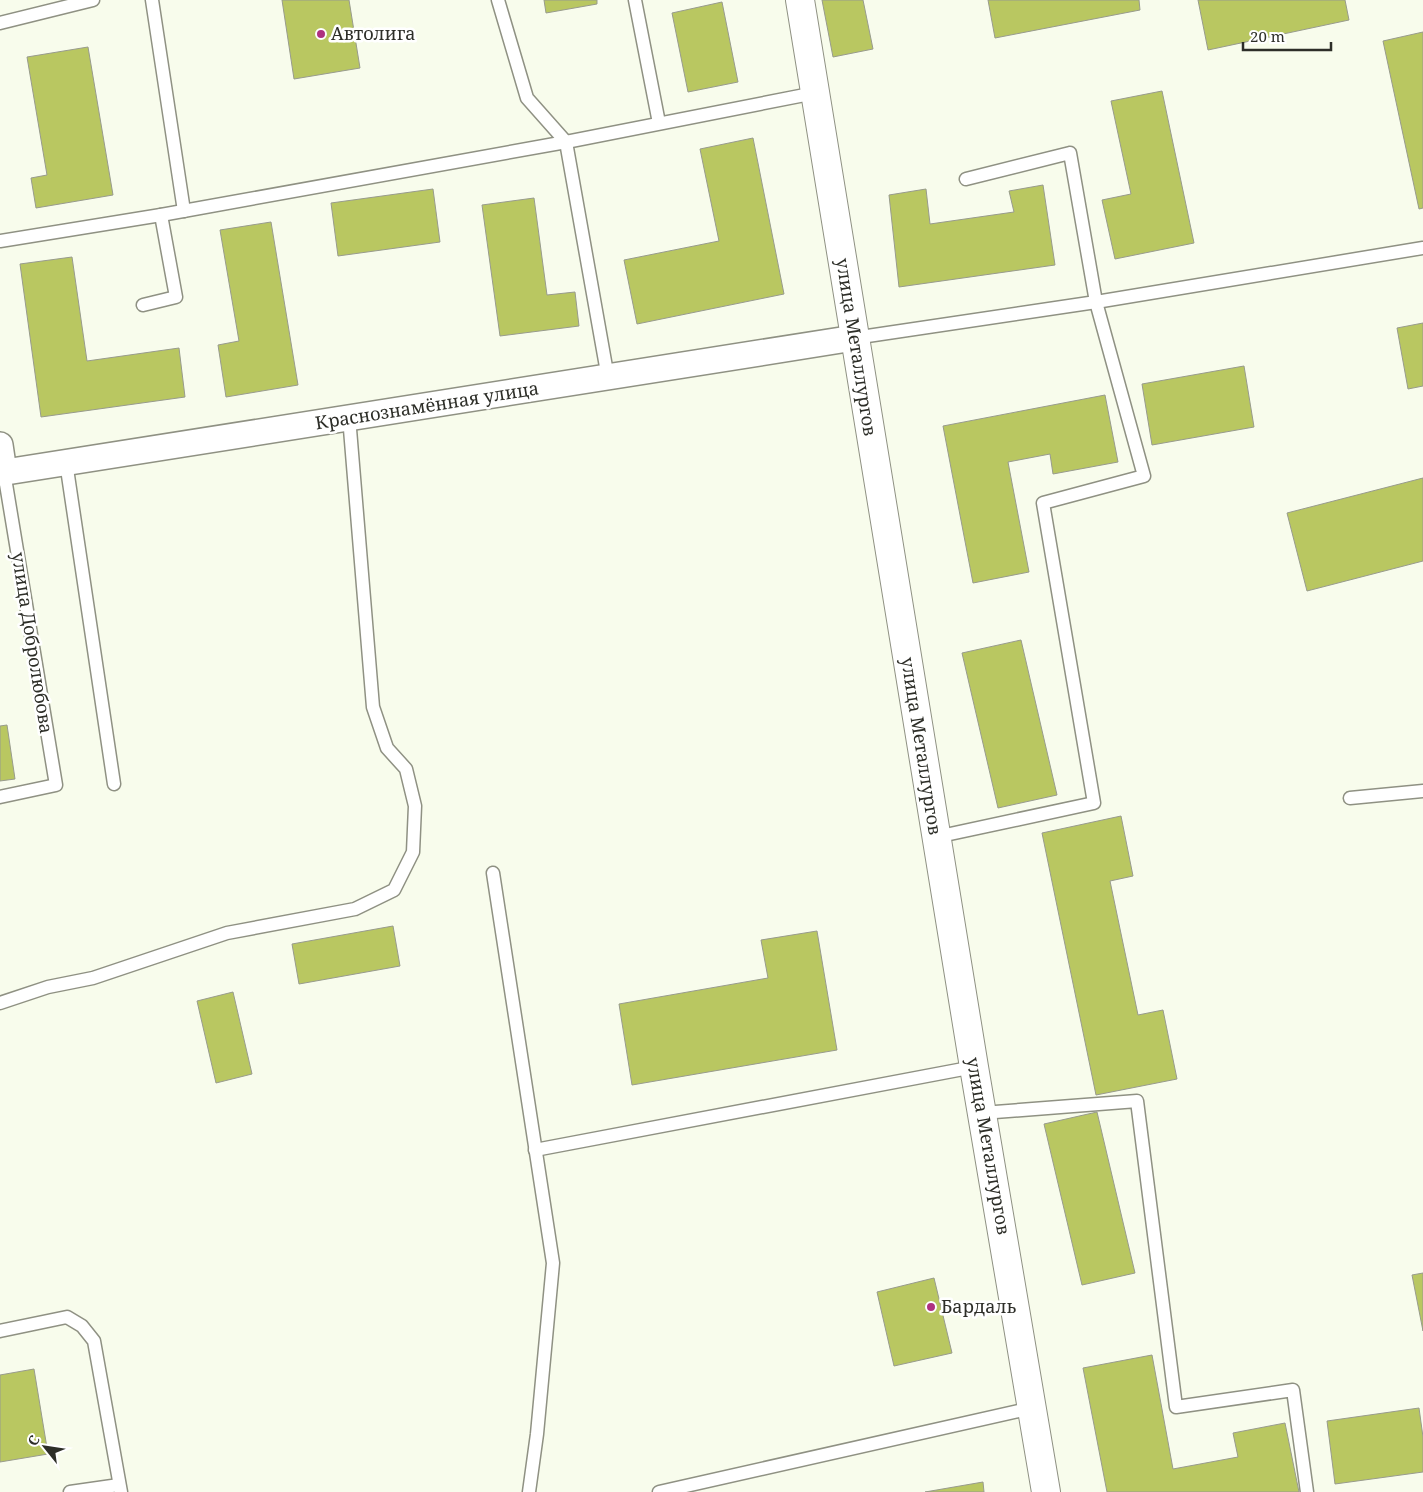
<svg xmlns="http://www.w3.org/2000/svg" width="1423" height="1492" font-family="'Noto Serif',serif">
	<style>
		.building { fill: #b9c761; stroke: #989b8d }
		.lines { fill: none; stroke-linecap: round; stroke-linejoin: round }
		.lane-casing { stroke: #8f9183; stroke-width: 15 }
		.street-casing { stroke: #8f9183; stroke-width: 28 }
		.secondary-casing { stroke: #8f9183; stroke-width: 30 }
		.lane { stroke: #fff; stroke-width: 12 }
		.street { stroke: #fff; stroke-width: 25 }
		.secondary { stroke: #fff; stroke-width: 28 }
		.poi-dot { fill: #ae3180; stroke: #fff; stroke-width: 2 }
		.labels { text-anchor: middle; stroke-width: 5; stroke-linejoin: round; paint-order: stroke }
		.poi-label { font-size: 18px; fill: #2d2e28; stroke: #fff; text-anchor: start }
		.street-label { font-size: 18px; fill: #2d2e28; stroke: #fff }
	</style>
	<rect width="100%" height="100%" fill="#f8fcec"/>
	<g class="building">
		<polygon points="282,0 349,0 360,68 294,79"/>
		<polygon points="544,0 597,0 597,4 546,13"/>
		<polygon points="822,0 863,0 873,49 833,57"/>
		<polygon points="988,0 1139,0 1140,10 995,38"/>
		<polygon points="1198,0 1345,0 1349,20 1208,50"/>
		<polygon points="722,2 738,82 688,92 672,13"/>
		<polygon points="1423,32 1423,208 1419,209 1383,41"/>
		<polygon points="88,47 113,195 36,208 31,178 47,175 27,57"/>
		<polygon points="1162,91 1194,243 1115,259 1102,200 1131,194 1111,101"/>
		<polygon points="753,138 784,294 637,324 624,260 719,241 700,149"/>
		<polygon points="1043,185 1055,265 899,287 889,195 926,189 930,224 1014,212 1009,191"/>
		<polygon points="433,189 440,242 338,256 331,203"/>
		<polygon points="534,198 547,295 575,292 579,326 500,336 482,205"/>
		<polygon points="271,222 298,385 226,397 218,345 239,341 220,230"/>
		<polygon points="72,257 87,361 179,348 185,397 41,417 20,264"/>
		<polygon points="1423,323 1423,386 1408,389 1397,328"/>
		<polygon points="1244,366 1254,427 1152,445 1142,384"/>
		<polygon points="1105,395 1118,462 1053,474 1050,454 1008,462 1029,572 973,583 943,426"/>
		<polygon points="1423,478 1423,561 1307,591 1287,513"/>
		<polygon points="1021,640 1057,795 998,808 962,653"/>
		<polygon points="7,725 15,779 0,781 0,726"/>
		<polygon points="1121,816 1133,876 1110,881 1138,1015 1163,1010 1177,1079 1096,1095 1042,833"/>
		<polygon points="393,926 400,966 299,984 292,944"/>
		<polygon points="817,931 837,1050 632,1085 619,1004 768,978 761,940"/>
		<polygon points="233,992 252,1074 216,1083 197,1001"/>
		<polygon points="1097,1112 1135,1273 1082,1285 1044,1124"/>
		<polygon points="1423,1273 1423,1331 1412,1275"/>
		<polygon points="934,1278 952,1353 894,1366 877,1292"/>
		<polygon points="1152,1355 1173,1469 1238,1457 1233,1433 1285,1423 1299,1492 1107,1492 1083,1368"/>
		<polygon points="34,1369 48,1454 0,1462 0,1375"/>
		<polygon points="1419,1408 1423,1437 1423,1472 1335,1484 1327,1421"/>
		<polygon points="983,1482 984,1492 925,1492"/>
	</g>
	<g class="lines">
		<defs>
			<g id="lane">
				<polyline points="152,0 184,211"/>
				<polyline points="498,0 527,98 566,142 608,378"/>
				<polyline points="635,0 659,123"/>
				<polyline points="0,23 93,0"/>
				<polyline points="161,215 566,142 815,93"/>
				<polyline points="0,241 161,215 176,297 143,305"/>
				<polyline points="854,338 1096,302 1423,248"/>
				<polyline points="66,462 114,784"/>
				<polyline points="0,797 56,785 4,472"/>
				<polyline points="1350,798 1423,791"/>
				<polyline points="936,837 1094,803 1043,503 1144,476 1096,302 1070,153 966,179"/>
				<polyline points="493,873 553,1263 537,1434 529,1492"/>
				<polyline points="0,1003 48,987 93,978 227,933 355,909 394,890 413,852 415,806 406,769 387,748 373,707 349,417"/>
				<polyline points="982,1113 1137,1101 1176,1407 1293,1390 1307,1492"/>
				<polyline points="535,1150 974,1067"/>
				<polyline points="0,1331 67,1317 82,1326 94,1341 121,1492"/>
				<polyline points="70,1492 119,1485"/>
				<polyline points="659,1492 1032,1408"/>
			</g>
			<g id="street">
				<polyline points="0,445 4,472"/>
				<polyline points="0,473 854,338"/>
			</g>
			<polyline id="secondary" points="800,0 974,1067 1046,1492"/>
		</defs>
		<use href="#lane" class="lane-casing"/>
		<use href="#street" class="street-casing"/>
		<use href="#secondary" class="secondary-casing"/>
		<use href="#lane" class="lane"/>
		<use href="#street" class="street"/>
		<use href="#secondary" class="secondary"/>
	</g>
	<g class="poi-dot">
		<circle cx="321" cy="34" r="5"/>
		<circle cx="931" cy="1307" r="5"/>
	</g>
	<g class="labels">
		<g class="poi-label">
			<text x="331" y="40">Автолига</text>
			<text x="941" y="1313">Бардаль</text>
		</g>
		<g class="street-label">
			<text transform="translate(856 347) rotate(81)" y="6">улица Металлургов</text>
			<text transform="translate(427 406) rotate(-9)" y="6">Краснознамённая улица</text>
			<text transform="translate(32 643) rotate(81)" y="6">улица Добролюбова</text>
			<text transform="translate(921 746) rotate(81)" y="6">улица Металлургов</text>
			<text transform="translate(988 1146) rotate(80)" y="6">улица Металлургов</text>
		</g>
	</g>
	<g transform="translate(45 1447) rotate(300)" stroke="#ffffff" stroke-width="4" paint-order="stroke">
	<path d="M0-4L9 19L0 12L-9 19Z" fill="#2d2e28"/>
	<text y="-8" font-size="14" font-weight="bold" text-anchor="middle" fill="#2d2e28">С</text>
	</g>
	<path d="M1243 42v8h88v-8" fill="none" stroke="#2d2e28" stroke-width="2.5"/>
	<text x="1250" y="42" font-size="15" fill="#2d2e28" stroke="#ffffff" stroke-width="4" paint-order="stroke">20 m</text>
</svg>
